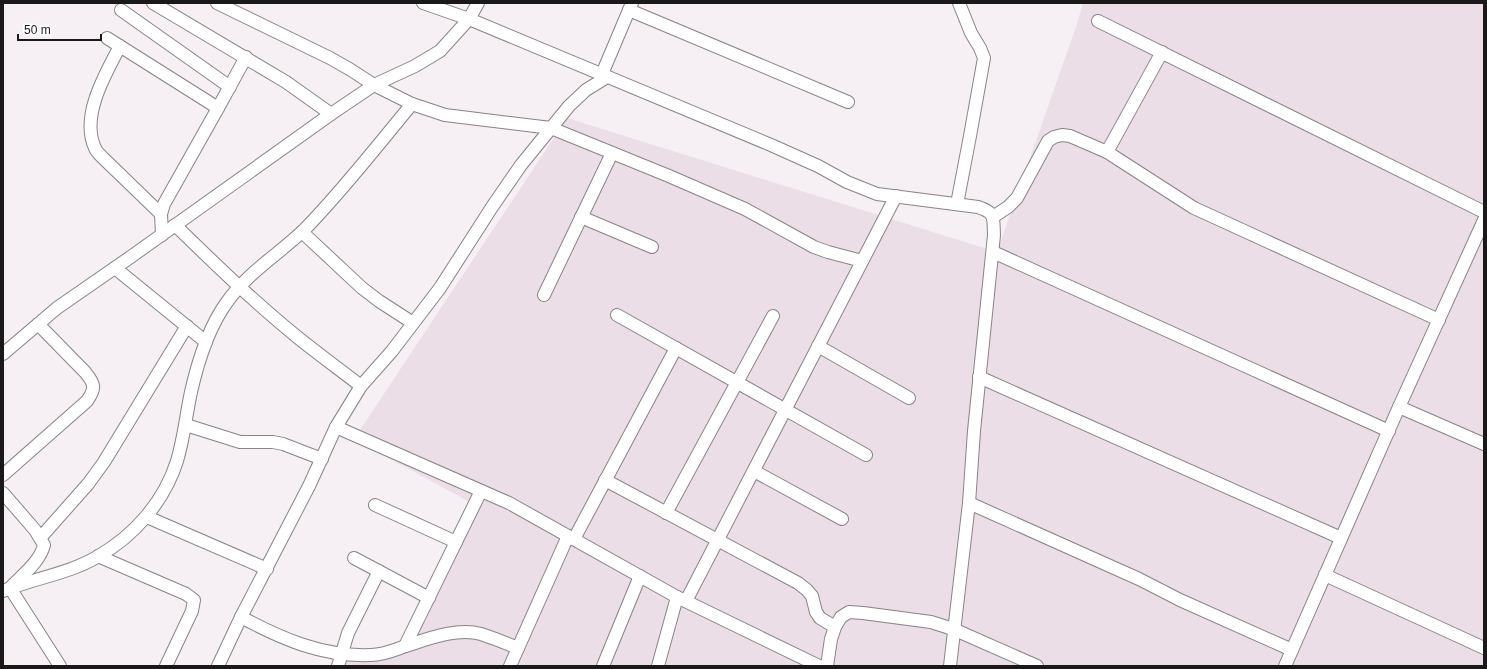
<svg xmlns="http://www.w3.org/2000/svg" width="1487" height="669" font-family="Helvetica,sans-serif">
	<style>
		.built { fill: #ebdee7 }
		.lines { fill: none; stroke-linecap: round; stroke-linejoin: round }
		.minor-casing { stroke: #888387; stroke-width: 14 }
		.minor { stroke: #fff; stroke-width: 12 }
	</style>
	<rect width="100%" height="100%" fill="#f6eff4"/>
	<polygon class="built" points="1083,3 1484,3 1484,666 337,666 341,654 408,645 477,506 354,439 567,118 997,252 1077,24"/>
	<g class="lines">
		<defs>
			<g id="minor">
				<polyline points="153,3 286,82 331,114"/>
				<polyline points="217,3 330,58 351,70 374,85 412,104 445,115 551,128 669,176 745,209 814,247 828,252 862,261"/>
				<path d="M423 3 469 19 771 145 818 166 847 182 877 194 978 207C996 213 993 217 994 235L974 431 969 503 950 666"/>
				<polyline points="121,10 230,87"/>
				<polyline points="629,10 848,102"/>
				<polyline points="1098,21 1484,212"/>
				<polyline points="107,38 218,108"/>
				<path d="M120 46C106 73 80 116 95 148 96 151 99 154 102 157L161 214"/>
				<polyline points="602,74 632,3"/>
				<polyline points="1107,152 1162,52"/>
				<polyline points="957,204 970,136 984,58 980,48 971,33 959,3"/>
				<polyline points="581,217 652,247"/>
				<polyline points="993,217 1008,207 1017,198 1048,141 1054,137 1062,135 1070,136 1107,152 1194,208 1439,320"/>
				<path d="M175 225C214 263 253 301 296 336 317 353 339 369 361 386"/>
				<polyline points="302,232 362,288 379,301 413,323"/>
				<polyline points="162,235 161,214 164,204 218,108 246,57"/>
				<polyline points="993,252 1389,431"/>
				<polyline points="115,268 206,342"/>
				<polyline points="544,295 612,153"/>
				<polyline points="617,315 866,455"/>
				<polyline points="818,346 909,398"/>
				<polyline points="3,354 57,308 132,256 331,114 374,85 415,66 440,51 469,19 478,3"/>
				<polyline points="979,377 1341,538"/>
				<polyline points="1399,407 1484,444"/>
				<polyline points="186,425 240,442 273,442 283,444 322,459"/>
				<polyline points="336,427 509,503 677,597 819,666"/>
				<polyline points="754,471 842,519"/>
				<path d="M3 475 87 401C96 388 95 384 85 372L38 324"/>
				<polyline points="605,480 798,583 807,590 812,596 816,612 820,618 835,627"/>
				<path d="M3 493 35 530 44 545C40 562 22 575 10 588L60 666"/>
				<polyline points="969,503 1139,579 1180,600 1292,650"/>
				<polyline points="375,505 456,542"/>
				<polyline points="666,513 773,316"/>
				<polyline points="147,517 267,569"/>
				<polyline points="41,537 88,484 104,462 187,326"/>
				<polyline points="574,539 676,348"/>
				<polyline points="98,556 186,594 194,600 192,611 166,666"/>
				<polyline points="354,558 429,598"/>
				<polyline points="1325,575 1484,648"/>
				<path d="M3 591C34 578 68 574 97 557 134 536 164 502 177 461 184 438 186 415 191 392 198 361 208 328 227 302 247 273 279 254 305 229 343 190 377 146 412 104"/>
				<polyline points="686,601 896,196"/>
				<path d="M241 617C282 639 323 657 371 655 386 655 398 648 412 644 433 637 459 628 481 634 493 638 506 643 518 648"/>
				<polyline points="405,646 481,491"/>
				<polyline points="218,666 241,617 309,486 336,427 361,386 392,351 440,288 492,207 521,165 569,106 586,90 607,77"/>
				<polyline points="338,666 348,633 379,571"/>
				<polyline points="510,666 568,536"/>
				<polyline points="603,666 640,576"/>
				<polyline points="658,666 677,597"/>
				<polyline points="827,666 831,639 835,627 841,617 849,612 863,613 931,622 953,629 1037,666"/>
				<polyline points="1285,666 1399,407 1484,220"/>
			</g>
		</defs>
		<use href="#minor" class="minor-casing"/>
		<use href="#minor" class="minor"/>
	</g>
	<rect width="1487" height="669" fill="none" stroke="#1a1819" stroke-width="8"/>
	<path d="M18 34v6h83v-6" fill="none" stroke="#1a1819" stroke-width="2"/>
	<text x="24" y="34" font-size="12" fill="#1a1819" stroke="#ffffff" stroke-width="3" paint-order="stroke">50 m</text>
</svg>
